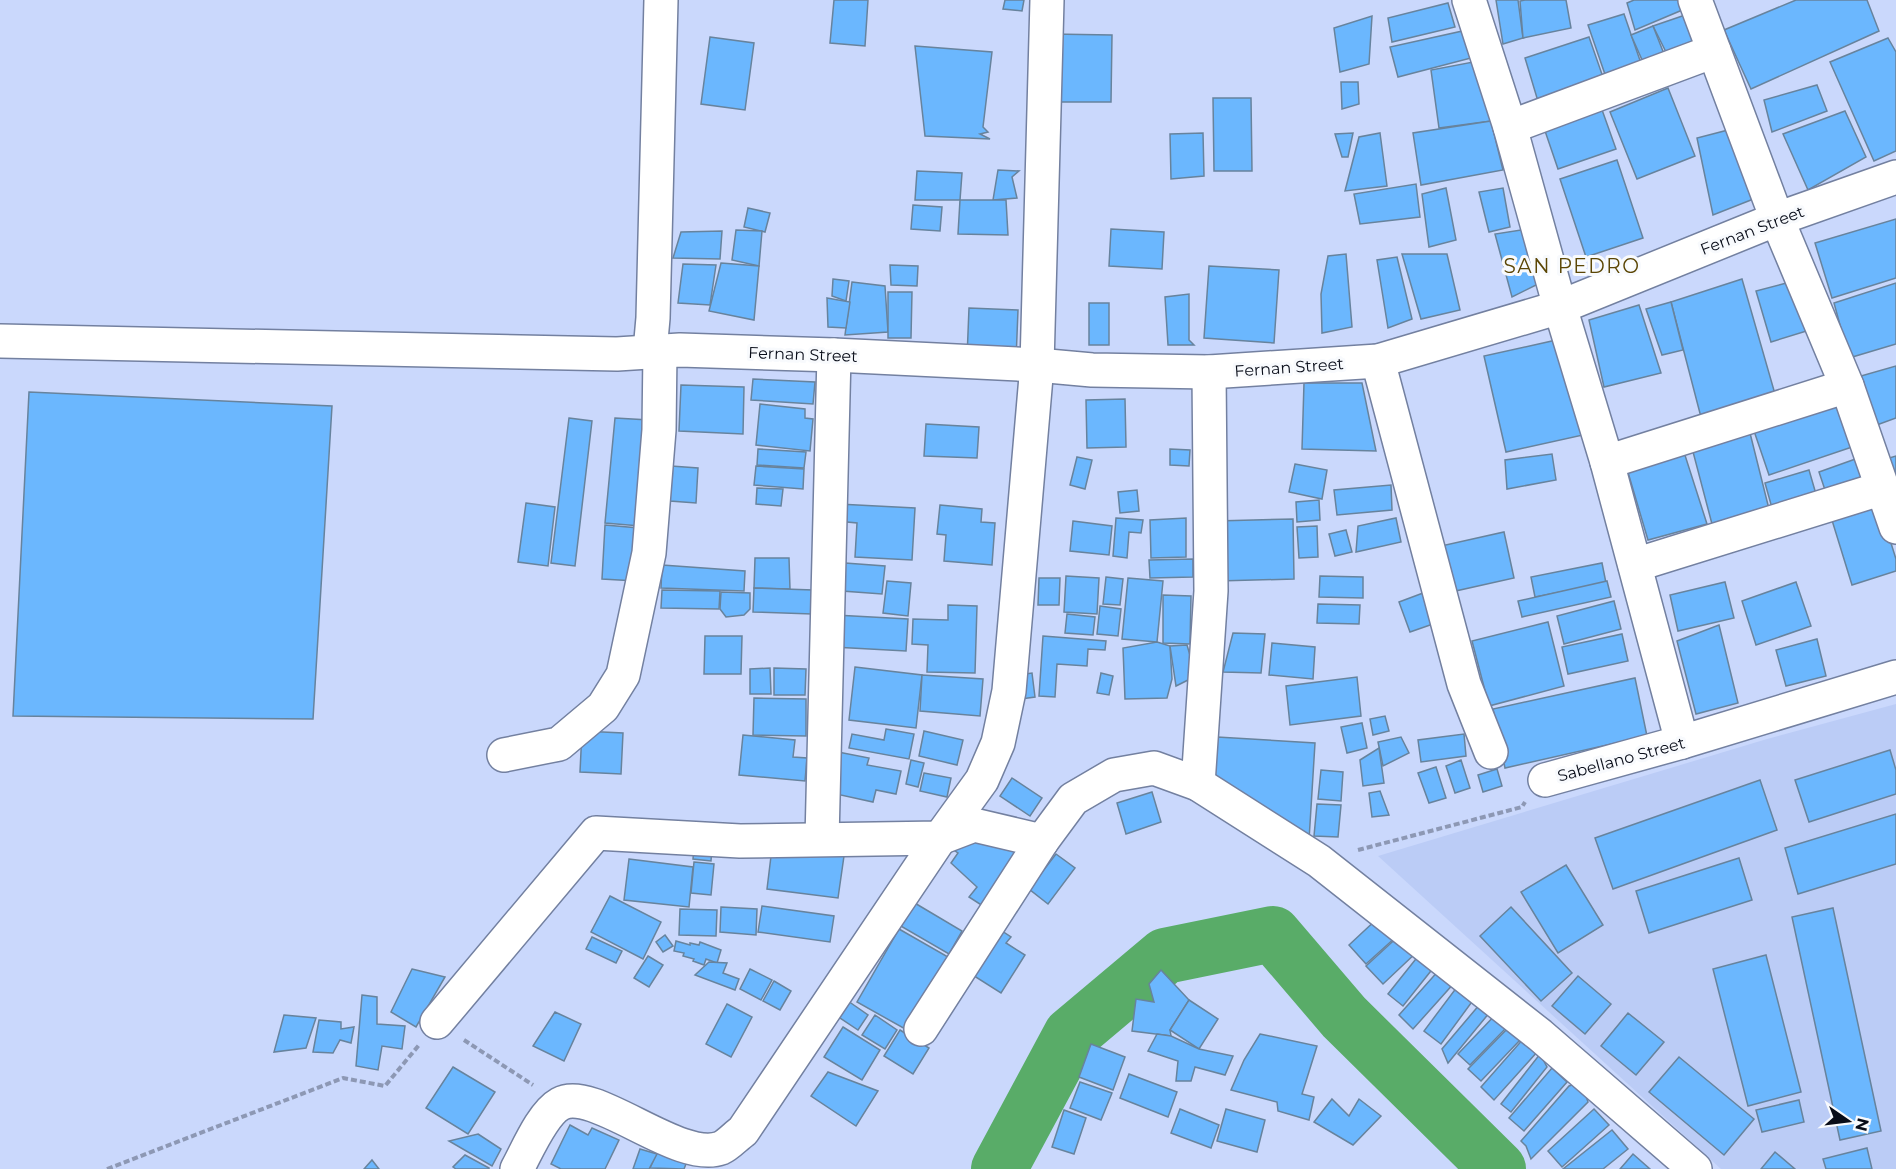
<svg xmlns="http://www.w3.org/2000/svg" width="1896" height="1169" font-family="Montserrat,sans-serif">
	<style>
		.built { fill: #bbccf6 }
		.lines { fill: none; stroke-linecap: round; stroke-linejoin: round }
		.river { stroke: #59ac68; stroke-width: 56 }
		.building { fill: #6bb7fe; stroke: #67839d; stroke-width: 1.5 }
		.minor-casing { stroke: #7380a0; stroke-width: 36 }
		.path { stroke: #8d98b4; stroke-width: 4; stroke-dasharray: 6 3; stroke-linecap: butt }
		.minor { stroke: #fff; stroke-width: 33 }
		.labels { text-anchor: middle; stroke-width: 6; stroke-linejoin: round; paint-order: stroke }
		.street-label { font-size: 16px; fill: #080c18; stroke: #f8fafd }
		.quarter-label { font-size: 20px; letter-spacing: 1.5px; fill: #5b4605; stroke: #f8fafd }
	</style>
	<rect width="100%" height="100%" fill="#cad8fc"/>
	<polygon class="built" points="1896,704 1896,1169 1721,1169 1378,856 1767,739"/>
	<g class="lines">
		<polyline class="river" points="999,1169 1071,1035 1165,956 1273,934 1344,1017 1498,1169"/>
	</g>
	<g class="building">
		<polygon points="834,0 868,0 865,46 830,43"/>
		<polygon points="1005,0 1024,0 1022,11 1003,9"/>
		<polygon points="1496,0 1518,0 1523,38 1503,44"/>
		<polygon points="1525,0 1566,0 1571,28 1523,38 1520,1"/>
		<polygon points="1634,0 1683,0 1687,8 1635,30 1627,3"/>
		<polygon points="1796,0 1867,0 1879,31 1751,89 1724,30"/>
		<polygon points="1448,3 1455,27 1392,42 1388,18"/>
		<polygon points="1694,12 1704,47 1671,62 1653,26"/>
		<polygon points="1624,14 1644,72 1609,86 1588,25"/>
		<polygon points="1372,16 1369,64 1340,72 1334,28"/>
		<polygon points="1653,26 1668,64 1647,71 1631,35"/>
		<polygon points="1467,30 1471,58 1398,77 1390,47"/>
		<polygon points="1051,34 1112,35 1111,102 1050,102"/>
		<polygon points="710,37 754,43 745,110 701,104"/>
		<polygon points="1589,37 1604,80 1540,108 1525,58"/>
		<polygon points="1888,38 1896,52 1896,151 1874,161 1830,62"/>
		<polygon points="915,46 992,52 983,127 988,132 980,134 990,139 925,136"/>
		<polygon points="1473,62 1491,121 1439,128 1431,70"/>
		<polygon points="1341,82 1358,82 1359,104 1342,109"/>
		<polygon points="1817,85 1827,111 1772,132 1764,100"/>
		<polygon points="1668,88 1695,156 1637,179 1610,112"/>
		<polygon points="1213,98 1251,98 1252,171 1214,171"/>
		<polygon points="1601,107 1616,149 1558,169 1544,128"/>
		<polygon points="1845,111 1866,157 1808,190 1783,134"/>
		<polygon points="1491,121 1503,170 1421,185 1413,133"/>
		<polygon points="1732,129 1756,198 1713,215 1697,138"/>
		<polygon points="1203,133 1204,176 1171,179 1170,134"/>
		<polygon points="1353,133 1348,157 1342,157 1335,134"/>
		<polygon points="1380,133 1387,186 1345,191 1359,137"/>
		<polygon points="1617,160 1643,238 1586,257 1560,179"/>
		<polygon points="998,170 1019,171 1012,177 1017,198 993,200"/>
		<polygon points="917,171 962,173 960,200 915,200"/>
		<polygon points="1416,184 1420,217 1360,224 1354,194"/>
		<polygon points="1446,188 1456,240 1429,247 1422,194"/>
		<polygon points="1503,188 1510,227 1489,232 1479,192"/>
		<polygon points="960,200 1006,200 1008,235 958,234"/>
		<polygon points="913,205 942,207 940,231 911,229"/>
		<polygon points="748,208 770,213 765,232 744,227"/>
		<polygon points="1896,219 1896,278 1832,298 1815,243"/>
		<polygon points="1111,229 1164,232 1162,269 1109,266"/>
		<polygon points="1527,229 1540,283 1512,297 1495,234"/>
		<polygon points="736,230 762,231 759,266 732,260"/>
		<polygon points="722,231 720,259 673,258 681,232"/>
		<polygon points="1346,254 1352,327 1322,333 1321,294 1328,256"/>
		<polygon points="1402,254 1447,254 1460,310 1421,319"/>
		<polygon points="1397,257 1412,319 1388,328 1377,260"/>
		<polygon points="721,263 759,266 754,320 709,311"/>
		<polygon points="683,264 716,265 710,305 678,303"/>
		<polygon points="890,265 918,266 917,286 891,285"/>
		<polygon points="1209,266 1279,270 1274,343 1204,338"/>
		<polygon points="833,279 849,281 846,301 832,296"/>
		<polygon points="1742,279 1775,394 1702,421 1671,302"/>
		<polygon points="1794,281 1813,329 1771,342 1756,291"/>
		<polygon points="852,282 885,286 888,332 845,335"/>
		<polygon points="1896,283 1896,344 1849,358 1834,303"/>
		<polygon points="888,292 912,292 911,338 888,338"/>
		<polygon points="1189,294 1189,340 1194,345 1168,345 1165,297"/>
		<polygon points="827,298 850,302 846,328 828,327"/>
		<polygon points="1671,302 1683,350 1662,355 1646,309"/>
		<rect x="1089" y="303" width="20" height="42"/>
		<polygon points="1639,305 1661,373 1604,387 1589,320"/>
		<polygon points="969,308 1018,310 1016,360 967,358"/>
		<polygon points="1561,339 1583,435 1506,452 1484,356"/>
		<polygon points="1896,366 1896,418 1874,426 1854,378"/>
		<polygon points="753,379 815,382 813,404 751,400"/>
		<polygon points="1304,383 1362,383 1376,451 1302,449"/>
		<polygon points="681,385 744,387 743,434 679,431"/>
		<polygon points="29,392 332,406 313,719 13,716"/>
		<polygon points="1125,399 1126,447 1087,448 1086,400"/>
		<polygon points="1840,399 1855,446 1769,475 1753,428"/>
		<polygon points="760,404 805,409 805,418 813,419 810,451 756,445"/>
		<polygon points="569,418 592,421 575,566 551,563"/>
		<polygon points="615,418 649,420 640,526 605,523"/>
		<polygon points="926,424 979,427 977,458 924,456"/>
		<polygon points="1749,429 1769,509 1712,524 1692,448"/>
		<polygon points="758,449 806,452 804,468 757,465"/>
		<polygon points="1170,449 1190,450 1189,466 1170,465"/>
		<polygon points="1683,449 1707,524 1648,540 1627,469"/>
		<polygon points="1552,454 1556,480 1507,489 1505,460"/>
		<polygon points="1896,456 1896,483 1886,459"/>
		<polygon points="1077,457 1092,460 1085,489 1070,485"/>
		<polygon points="1861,457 1871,484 1828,499 1819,472"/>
		<polygon points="1295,464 1327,470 1322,499 1289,492"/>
		<polygon points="671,466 698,468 696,503 670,501"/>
		<polygon points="756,466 804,469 803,489 754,485"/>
		<polygon points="1809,470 1818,501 1774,515 1765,483"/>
		<polygon points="1391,485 1392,510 1337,515 1334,490"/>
		<polygon points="757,488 783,489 781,506 756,504"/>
		<polygon points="1137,490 1139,511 1120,513 1118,492"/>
		<polygon points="1319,500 1320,520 1297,522 1296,502"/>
		<polygon points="1878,502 1896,559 1896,571 1852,585 1831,517"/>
		<polygon points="526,503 555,507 548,566 518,562"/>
		<polygon points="838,504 915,508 912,560 855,557 857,523 837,521"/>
		<polygon points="940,505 982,509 981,522 995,523 992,565 944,561 946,535 937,534"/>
		<polygon points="1116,518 1143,520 1141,533 1129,532 1127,558 1113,556"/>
		<polygon points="1186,518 1186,557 1151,558 1150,520"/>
		<polygon points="1396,518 1401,542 1356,552 1358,526"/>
		<polygon points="1293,519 1294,579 1218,581 1216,521"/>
		<polygon points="1073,521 1112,526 1109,555 1070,551"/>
		<polygon points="605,525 639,528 636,581 602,579"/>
		<polygon points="1317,526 1318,557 1299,558 1297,527"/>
		<polygon points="1346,530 1352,552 1335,556 1329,534"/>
		<polygon points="1504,532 1514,578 1451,592 1441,546"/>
		<polygon points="755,558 789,558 790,589 754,588"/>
		<polygon points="1193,559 1193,577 1150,578 1149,560"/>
		<polygon points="845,563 885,566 882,594 842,591"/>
		<polygon points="1602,563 1606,583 1535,597 1531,577"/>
		<polygon points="662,565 745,571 744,591 661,588"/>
		<polygon points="1066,576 1099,578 1097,614 1064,612"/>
		<polygon points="1320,576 1363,577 1363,598 1319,597"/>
		<polygon points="1106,577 1123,579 1120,605 1103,604"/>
		<polygon points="1039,578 1060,578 1059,605 1038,605"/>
		<polygon points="1128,578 1163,581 1157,642 1122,639"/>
		<polygon points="887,581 911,583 908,616 883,613"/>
		<polygon points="1607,581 1611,597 1522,617 1518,601"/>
		<polygon points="1725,582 1734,618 1678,631 1670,595"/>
		<polygon points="1796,582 1811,626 1756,645 1742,601"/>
		<polygon points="754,588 813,590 812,614 753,612"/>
		<polygon points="662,590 720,591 719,609 661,608"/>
		<polygon points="721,592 750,593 750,609 744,615 726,617 720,609"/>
		<polygon points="1423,593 1433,624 1410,632 1399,602"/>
		<polygon points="1163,595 1191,596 1190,644 1163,643"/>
		<polygon points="1614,601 1621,629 1564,644 1557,616"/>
		<polygon points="1318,604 1360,605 1359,624 1317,623"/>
		<polygon points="948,605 977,606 975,673 927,672 928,645 912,644 913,619 948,620"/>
		<polygon points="1100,606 1121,609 1118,636 1097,634"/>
		<polygon points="1067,614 1095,617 1093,635 1065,633"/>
		<polygon points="835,615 908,619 906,651 833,647"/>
		<polygon points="1548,622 1564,686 1489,706 1472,641"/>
		<polygon points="1719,625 1738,703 1696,714 1677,641"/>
		<polygon points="1233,633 1265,634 1261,673 1223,672"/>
		<polygon points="1622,634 1628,661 1568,674 1562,647"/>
		<polygon points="705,636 742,636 741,674 704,674"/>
		<polygon points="1043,636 1106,641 1105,650 1088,649 1087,666 1057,664 1055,697 1039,696"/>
		<polygon points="1817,639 1826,676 1786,686 1776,650"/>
		<polygon points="1157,642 1170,646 1172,679 1167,698 1125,699 1123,648"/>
		<polygon points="1272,643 1315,647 1313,679 1269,675"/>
		<polygon points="1187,645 1196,676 1176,686 1170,646"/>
		<polygon points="855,667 922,675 916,728 849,720"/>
		<polygon points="770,668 771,694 750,694 750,669"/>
		<polygon points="774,668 806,669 805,695 774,695"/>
		<polygon points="1032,673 1035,697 1021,699 1018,675"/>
		<polygon points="1101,673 1113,676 1109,695 1097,693"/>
		<polygon points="922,675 983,679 980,716 920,711"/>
		<polygon points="1357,677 1361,716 1290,725 1286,686"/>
		<polygon points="1635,678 1647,736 1505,768 1493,709"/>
		<polygon points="754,698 806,699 806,736 753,735"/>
		<polygon points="1385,716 1389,731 1373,735 1370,719"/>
		<polygon points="1362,723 1367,748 1347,753 1341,727"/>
		<polygon points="886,729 914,734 909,759 849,748 852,734 884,740"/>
		<polygon points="582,731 623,733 621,774 580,772"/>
		<polygon points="924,731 963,740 957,765 919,756"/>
		<polygon points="1464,734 1466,756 1421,762 1418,740"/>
		<polygon points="743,735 795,740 793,757 807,758 805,781 739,775"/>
		<polygon points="1217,737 1315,743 1309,840 1205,777"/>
		<polygon points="1401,737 1409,753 1383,766 1378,742"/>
		<polygon points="1379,748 1384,783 1363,786 1360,760"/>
		<polygon points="1890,750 1896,770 1896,794 1809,822 1795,780"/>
		<polygon points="833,751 869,758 867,765 901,771 896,794 876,790 873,802 836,794"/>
		<polygon points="911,760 924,763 918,787 906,784"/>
		<polygon points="1461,760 1470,788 1455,793 1446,766"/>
		<polygon points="1436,767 1446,798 1429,803 1418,773"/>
		<polygon points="1497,769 1502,786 1483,792 1478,775"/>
		<polygon points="1321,770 1343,772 1341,801 1318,799"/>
		<polygon points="924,773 951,778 947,797 920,791"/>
		<polygon points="1012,778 1042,798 1030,816 1000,796"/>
		<polygon points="1760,780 1777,830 1613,889 1595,838"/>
		<polygon points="1380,791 1389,815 1372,817 1369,793"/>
		<polygon points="1152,792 1161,822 1126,834 1117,803"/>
		<polygon points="1317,804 1341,805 1338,837 1314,836"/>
		<polygon points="1896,814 1896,864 1798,894 1785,848"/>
		<polygon points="1016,836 1033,848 989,910 969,897 977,887 951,863 958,853 946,845"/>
		<polygon points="694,847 712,848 711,861 693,859"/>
		<polygon points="772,848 844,856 838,898 767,889"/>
		<polygon points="1056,854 1075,868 1048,904 1029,889"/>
		<polygon points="1739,858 1752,900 1649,933 1636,891"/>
		<polygon points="629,859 693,867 689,907 624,900"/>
		<polygon points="694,862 714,864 711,895 691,893"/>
		<polygon points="1566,865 1603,925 1558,953 1521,892"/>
		<polygon points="610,896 661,922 643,959 591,932"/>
		<polygon points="913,902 962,931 949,954 899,925"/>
		<polygon points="762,906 834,916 830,942 758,932"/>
		<polygon points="721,907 757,909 756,935 720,932"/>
		<polygon points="1511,907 1572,973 1541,1001 1480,936"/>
		<polygon points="1833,908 1881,1131 1840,1140 1792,917"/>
		<polygon points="680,909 717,910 716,936 679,935"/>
		<polygon points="1379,917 1397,936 1366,964 1349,945"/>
		<polygon points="899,929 948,957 907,1030 857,1002"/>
		<polygon points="999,929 1011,937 1006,943 1025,955 1001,993 971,974"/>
		<polygon points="1403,932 1419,950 1383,984 1366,966"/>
		<polygon points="665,935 673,946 663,952 656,942"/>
		<polygon points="592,937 622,951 616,963 586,949"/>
		<polygon points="676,941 690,945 690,943 699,945 700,942 721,950 717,963 706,959 704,965 693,961 694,959 683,956 684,953 674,951"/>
		<polygon points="1423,950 1438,962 1403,1006 1388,994"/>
		<polygon points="1766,955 1801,1092 1748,1106 1713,969"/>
		<polygon points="648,956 663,965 649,987 634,978"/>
		<polygon points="709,962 727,963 723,973 739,979 735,990 695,975"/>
		<polygon points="412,969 445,977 416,1027 391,1012"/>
		<polygon points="750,969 772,980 761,1000 740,989"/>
		<polygon points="1440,969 1455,982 1413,1029 1399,1015"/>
		<polygon points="1161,970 1189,1000 1170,1030 1171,1036 1132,1031 1136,999 1154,1002 1149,984"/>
		<polygon points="1578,976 1611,1004 1585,1034 1552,1006"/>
		<polygon points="774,981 791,991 780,1010 763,1001"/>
		<polygon points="1457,987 1474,999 1441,1044 1424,1031"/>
		<polygon points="362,995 377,997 377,1024 405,1026 402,1049 382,1046 378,1070 356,1066"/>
		<polygon points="1189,1000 1218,1019 1199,1049 1170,1030"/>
		<polygon points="848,1001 868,1015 858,1030 837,1016"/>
		<polygon points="727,1004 752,1017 731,1057 706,1044"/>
		<polygon points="1480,1004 1490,1012 1448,1063 1442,1049"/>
		<polygon points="1499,1011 1508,1026 1470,1065 1458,1054"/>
		<polygon points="555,1012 581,1024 564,1061 533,1046"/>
		<polygon points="1628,1013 1664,1042 1636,1075 1601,1046"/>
		<polygon points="284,1015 316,1018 306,1048 274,1052"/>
		<polygon points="875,1015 897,1030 885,1049 862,1035"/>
		<polygon points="319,1020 341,1022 341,1029 354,1027 351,1043 340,1040 333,1053 313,1052"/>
		<polygon points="843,1027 880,1050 862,1080 824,1057"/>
		<polygon points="1509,1027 1521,1039 1481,1081 1468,1069"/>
		<polygon points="900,1030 929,1048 913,1074 884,1056"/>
		<polygon points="1157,1034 1171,1036 1199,1049 1233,1056 1225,1075 1195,1067 1191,1081 1176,1081 1178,1061 1148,1051"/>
		<polygon points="1260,1034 1317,1046 1302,1094 1314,1097 1309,1120 1278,1111 1277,1102 1231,1090 1244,1060"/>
		<polygon points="1524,1038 1538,1051 1494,1100 1481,1087"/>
		<polygon points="1091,1044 1125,1057 1113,1090 1079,1077"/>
		<polygon points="1540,1054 1547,1067 1511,1112 1501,1104"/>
		<polygon points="1679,1057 1754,1119 1724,1155 1649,1092"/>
		<polygon points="453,1067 495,1092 468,1134 426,1108"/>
		<polygon points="1552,1068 1567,1082 1524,1131 1509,1118"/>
		<polygon points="828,1072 878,1091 856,1126 811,1096"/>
		<polygon points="1129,1074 1177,1092 1168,1117 1120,1098"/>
		<polygon points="1080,1082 1112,1093 1101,1120 1070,1108"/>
		<polygon points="1581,1082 1588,1102 1531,1159 1526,1146 1521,1141 1569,1086"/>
		<polygon points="1332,1099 1349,1116 1359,1099 1381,1116 1353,1145 1314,1122"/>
		<polygon points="1799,1100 1804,1122 1762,1132 1756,1110"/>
		<polygon points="1180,1109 1219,1125 1211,1148 1171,1133"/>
		<polygon points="1226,1109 1265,1120 1257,1152 1217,1141"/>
		<polygon points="1594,1109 1609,1125 1562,1167 1548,1151"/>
		<polygon points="1064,1110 1086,1118 1074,1154 1052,1147"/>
		<polygon points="570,1125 588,1135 592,1128 619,1140 605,1169 561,1169 551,1164"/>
		<polygon points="1612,1130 1628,1149 1603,1169 1563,1169"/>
		<polygon points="478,1134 501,1149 492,1166 449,1141"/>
		<polygon points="660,1146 688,1159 684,1169 650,1168"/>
		<polygon points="1867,1148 1872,1169 1826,1169 1823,1159"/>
		<polygon points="640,1149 657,1154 649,1169 633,1169"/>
		<polygon points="1775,1152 1795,1169 1761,1169"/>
		<polygon points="1633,1154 1650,1169 1620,1169"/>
		<polygon points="465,1155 489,1168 489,1169 456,1169 453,1167"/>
		<polygon points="372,1160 379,1169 364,1169"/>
	</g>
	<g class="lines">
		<defs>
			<g id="minor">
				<polyline points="1469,0 1510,127 1560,307 1607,462 1682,742"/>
				<polyline points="1695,0 1777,219 1847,386 1896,527"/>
				<polyline points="1510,127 1714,51"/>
				<polyline points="0,341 617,354 680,350 834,355 1037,365 1092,370 1209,372 1378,361 1560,307 1777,219 1896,177"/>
				<polyline points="650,351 653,318 661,0"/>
				<polyline points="1378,361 1464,684 1491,752"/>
				<polyline points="1607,462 1847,386"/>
				<polyline points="1635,565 1883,488"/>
				<polyline points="504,755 559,744 603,707 623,675 649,553 659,430 660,351"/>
				<polyline points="1545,780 1682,742 1896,677"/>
				<polyline points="1198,784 1211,591 1209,372"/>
				<polyline points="822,839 834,355"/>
				<polyline points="437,1022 596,833 740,841 940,838 974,825 1042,841"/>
				<polyline points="921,1029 1042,841 1073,799 1114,775 1154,768 1198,784 1319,861 1540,1035 1695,1169"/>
				<path d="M517 1169C527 1151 542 1114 560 1104 594 1085 678 1164 721 1148 728 1145 736 1136 743 1131L940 838 982 780 998 743 1009 691 1037 365 1047 0"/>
			</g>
		</defs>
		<use href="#minor" class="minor-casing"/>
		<g class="path">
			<polyline points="1358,850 1522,807 1525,802"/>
			<polyline points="464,1040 533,1085"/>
			<polyline points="107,1169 343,1078 385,1086 419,1045"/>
		</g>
		<use href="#minor" class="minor"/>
	</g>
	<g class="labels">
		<g class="street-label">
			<text transform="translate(1752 230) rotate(-21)" y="6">Fernan Street</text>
			<text transform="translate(803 354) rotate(2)" y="6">Fernan Street</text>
			<text transform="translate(1289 367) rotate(-4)" y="6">Fernan Street</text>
			<text transform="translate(1621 759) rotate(-15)" y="6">Sabellano Street</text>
		</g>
		<g class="quarter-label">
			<text x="1572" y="273">SAN PEDRO</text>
		</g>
	</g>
	<g transform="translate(1848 1121) rotate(104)" stroke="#f8fafd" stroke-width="4.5" paint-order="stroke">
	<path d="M0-4.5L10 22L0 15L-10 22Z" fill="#080c18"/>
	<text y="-9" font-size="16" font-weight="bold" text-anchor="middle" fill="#080c18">N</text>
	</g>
</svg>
